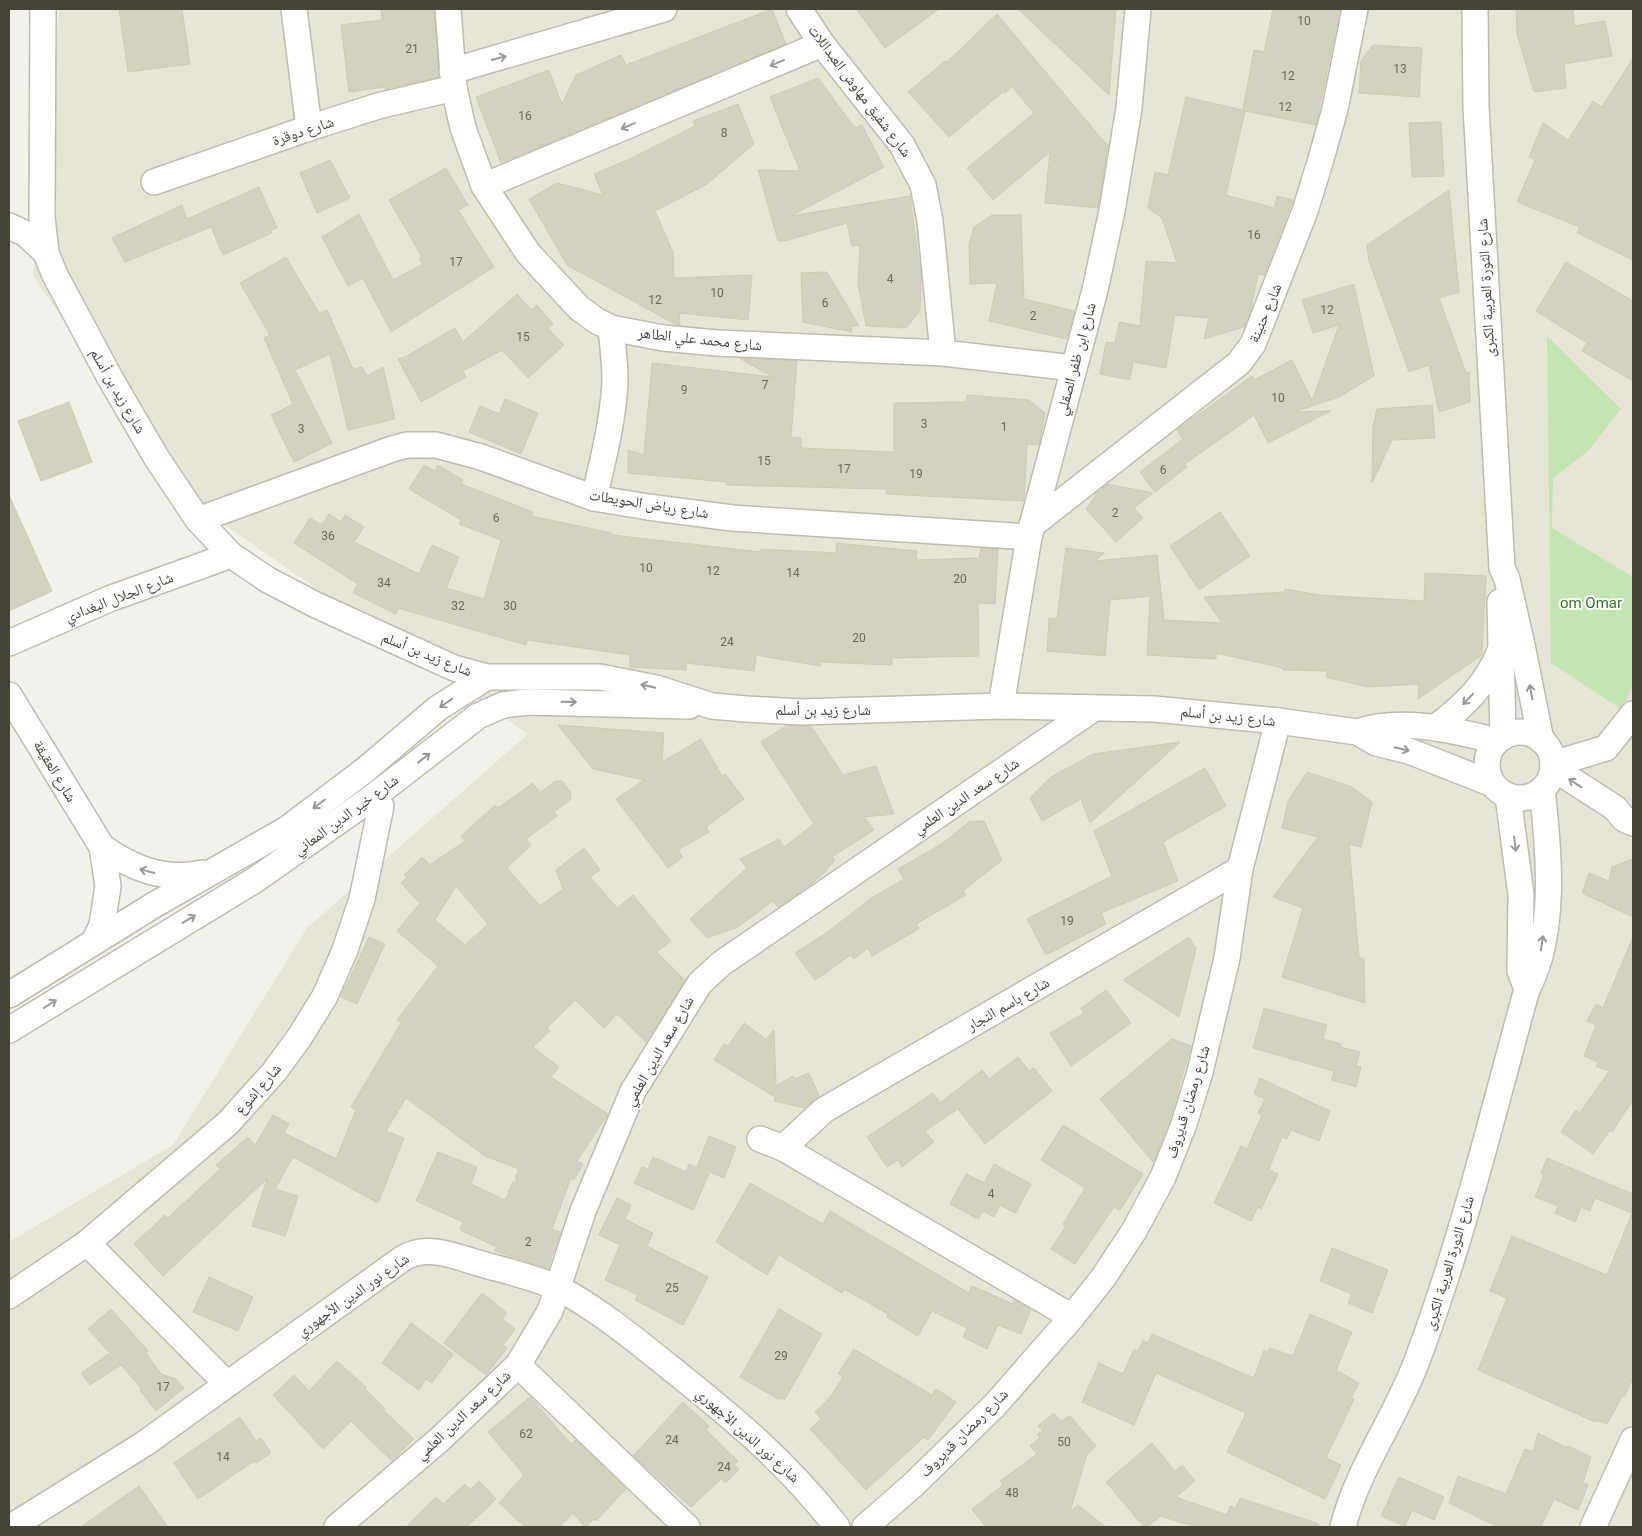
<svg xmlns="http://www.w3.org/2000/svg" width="1642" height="1536" font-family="Roboto,'Noto Naskh Arabic',sans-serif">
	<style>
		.residential { fill: #e7e5d6 }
		.green { fill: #c2e5b2 }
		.building { fill: #d4d1be; stroke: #cfcab1; fill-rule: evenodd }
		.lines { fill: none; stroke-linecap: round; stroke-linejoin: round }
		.minor-casing { stroke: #bebcab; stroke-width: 28 }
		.minor { stroke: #fff; stroke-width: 25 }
		.oneway { stroke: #999891 }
		.labels { text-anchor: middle; stroke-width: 4; stroke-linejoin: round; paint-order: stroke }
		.number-label { font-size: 12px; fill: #6a6759 }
		.street-label { font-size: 15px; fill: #464437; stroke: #fff }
		.park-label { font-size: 15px; fill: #37752c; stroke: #fff }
	</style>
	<rect width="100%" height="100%" fill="#f3f2e8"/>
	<polygon class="residential" points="59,9 1633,9 1633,1527 9,1527 9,1242 173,1145 307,928 528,734 188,500 33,276"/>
	<polygon class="green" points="1547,336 1621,409 1588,451 1553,478 1552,528 1633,577 1633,686 1621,709 1551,663"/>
	<g class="building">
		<polygon points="119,9 182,9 190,64 128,72"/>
		<polygon points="381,9 434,9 439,77 385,89 385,87 349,92 341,25 382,20"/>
		<polygon points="772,9 786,44 501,163 476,97 549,70 562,104 576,75 621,55 626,65"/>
		<polygon points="856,9 939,9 885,48"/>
		<polygon points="1018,9 1116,9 1109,95"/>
		<polygon points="1273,9 1340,9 1316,125 1245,111 1226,195 1274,208 1277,196 1293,200 1264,275 1258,274 1251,309 1244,327 1204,339 1209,318 1175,315 1166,368 1133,362 1130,380 1100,374 1106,342 1115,343 1119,322 1140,326 1146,261 1177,263 1162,218 1148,208 1155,172 1168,175 1186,97 1243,110 1254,50 1264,52"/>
		<polygon points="1516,9 1573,9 1574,26 1605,21 1612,56 1564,64 1566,88 1534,92 1517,34"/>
		<polygon points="997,14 1106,144 1108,144 1098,208 1045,203 1050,152 993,200 967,168 1034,113 1012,87 1005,93 1004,91 949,137 908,92 945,61 946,63"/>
		<polygon points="1373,45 1422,48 1419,97 1359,93 1361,61"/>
		<polygon points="1633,58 1633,260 1577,233 1580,227 1517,202 1535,160 1529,157 1543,123 1568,140 1593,101 1602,107"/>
		<polygon points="818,78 855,128 862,125 884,167 791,216 910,196 921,276 920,311 906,328 866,326 858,283 860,245 852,246 847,223 785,241 778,241 758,170 800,171 770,97"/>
		<polygon points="738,104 754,144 707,184 655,211 673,252 674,278 752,275 748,320 679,313 680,325 677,325 567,265 529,199 557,183 603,195 594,174 630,159 695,126 693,121"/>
		<polygon points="1441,122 1444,176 1412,177 1409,123"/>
		<polygon points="330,160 350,198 317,213 300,173"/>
		<polygon points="446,168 468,205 458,210 494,267 391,332 363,278 348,286 322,237 359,214 393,280 423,264 419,258 422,257 389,200"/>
		<polygon points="259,187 277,228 271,230 272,233 223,255 211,227 125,262 112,238 182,205 187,219"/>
		<polygon points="1449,190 1459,292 1439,298 1466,373 1469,372 1470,402 1439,412 1429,365 1409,372 1369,261 1367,245"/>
		<polygon points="992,215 1021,215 1024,299 1075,311 1067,339 989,321 997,283 970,284 969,244 974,227"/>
		<polygon points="286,257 319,313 327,310 353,369 362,367 367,376 383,367 395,419 348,430 330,354 295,370 332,443 294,462 271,415 293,404 264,338 270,335 240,283"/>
		<polygon points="1566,262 1633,301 1633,381 1582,351 1587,343 1536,311"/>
		<polygon points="827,272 859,326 851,326 852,332 803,322 801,273"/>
		<polygon points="1354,284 1374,376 1339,397 1294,412 1331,411 1268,443 1254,415 1185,464 1187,467 1155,492 1140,472 1183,439 1177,430 1252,376 1254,380 1292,360 1312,401 1339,325 1313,333 1302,300"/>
		<polygon points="517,294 531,310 537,305 553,324 548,328 564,345 528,378 502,350 463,371 466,377 421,402 398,359 405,357 455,328 463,342"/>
		<polygon points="739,358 797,361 791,437 801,438 801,448 894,452 894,403 966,402 967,395 1029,400 1045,413 1039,445 1027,444 1024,501 886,494 886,489 726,485 726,482 628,473 628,450 644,455 652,363 773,377"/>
		<polygon points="505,399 538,413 521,454 469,432 480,406 499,414"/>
		<polygon points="69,402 92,462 41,481 18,421"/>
		<polygon points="1432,405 1435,438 1392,440 1372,483 1373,426 1377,409"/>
		<polygon points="424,465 435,471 438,465 463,480 461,484 533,512 531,516 612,533 612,535 761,552 761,549 836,553 837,543 917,551 916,560 979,558 981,548 998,549 995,604 978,603 979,656 892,658 892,665 820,662 820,666 756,655 754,671 686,663 686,670 630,667 630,655 527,640 526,645 398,608 396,614 353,593 358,584 294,543 310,518 322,525 329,514 341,522 345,515 364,527 354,542 419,574 432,545 459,557 446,588 484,599 501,540 459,524 461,520 409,489"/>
		<polygon points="1107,484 1153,493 1134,508 1143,518 1116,542 1086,509 1098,492"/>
		<polygon points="9,495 52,591 9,611"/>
		<polygon points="1220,512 1250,556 1199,590 1170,546"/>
		<polygon points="1066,548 1104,553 1095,561 1157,555 1164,620 1222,623 1204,597 1285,592 1285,589 1319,595 1424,601 1425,573 1486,576 1482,655 1418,699 1419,684 1368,687 1326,677 1327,671 1283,670 1283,668 1216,653 1216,659 1147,655 1150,596 1110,600 1105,656 1047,651 1049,618 1057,619"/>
		<polygon points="558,725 664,733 662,762 701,739 722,776 725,774 744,799 706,827 709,832 678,850 683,857 668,868 616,799 644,780 593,769"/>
		<polygon points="786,726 811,726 843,775 876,766 894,814 864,817 874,830 832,857 835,860 822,875 806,888 778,907 773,901 738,927 707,938 690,919 747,868 740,859 779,839 784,847 814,824 761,742"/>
		<polygon points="1180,742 1090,823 1081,799 1042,821 1030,798 1051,777 1093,754"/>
		<polygon points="1205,768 1226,806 1163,842 1178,881 1101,913 1106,924 1046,955 1027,919 1112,876 1094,831"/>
		<polygon points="1307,772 1352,787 1372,802 1361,847 1349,844 1359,957 1364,959 1365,1003 1282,977 1303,908 1273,897 1318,837 1282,828 1288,801"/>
		<path d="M555 781H562L571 793V799L554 812 557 816 526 839 531 845 507 868 540 906 563 889 556 870 584 848 600 870 590 877 617 908 633 895 671 941 657 952 685 980 646 1042 617 1014 604 1028 575 1000 547 1028 550 1031 533 1047 559 1067 551 1077 608 1114 577 1161 583 1164 574 1180 571 1178 552 1229 561 1232 548 1268 495 1251 497 1247 460 1230 463 1222 416 1201 438 1152 477 1167 471 1184 505 1200 513 1182 515 1183 517 1180 515 1178 519 1169 485 1156 406 1098 386 1131 404 1138 378 1203 293 1157 275 1189 298 1196 285 1236 252 1226 267 1179 163 1276 134 1244 165 1215 168 1218 220 1169 216 1165 248 1137 255 1145 273 1115 289 1124 284 1133 336 1159 356 1110 351 1107 401 1023 397 1020 438 966 397 931 420 903 401 883 407 878 404 875 422 857 430 865 465 841 461 836 495 805 498 808 533 783 540 793ZM456 886 488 924 465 945 435 920Z"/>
		<polygon points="970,821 984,821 1002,860 963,891 966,895 916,924 919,929 872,956 868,948 854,959 851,955 815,980 795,953 825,934 873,897 904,879 898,869 943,843"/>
		<polygon points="1633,859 1633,917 1582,893 1589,873 1609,881 1612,867"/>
		<polygon points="369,937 385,944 357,1004 341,997"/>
		<polygon points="1189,937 1196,949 1179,1017 1123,980"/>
		<polygon points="1633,937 1633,1100 1612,1132 1610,1130 1593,1154 1561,1132 1576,1110 1580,1113 1609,1071 1596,1066 1598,1062 1584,1056 1596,1025 1587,1021 1596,1004 1603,1008"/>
		<polygon points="1106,990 1131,1023 1071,1066 1050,1033 1084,1013 1081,1008"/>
		<polygon points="1264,1008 1327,1025 1323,1039 1341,1044 1340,1047 1360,1052 1356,1066 1361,1067 1356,1087 1332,1080 1334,1071 1253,1048"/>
		<polygon points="744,1023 766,1039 774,1030 776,1086 793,1076 795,1079 809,1073 819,1096 805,1108 774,1101 775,1097 714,1060 724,1044 728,1046"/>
		<polygon points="1172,1039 1191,1046 1170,1119 1153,1162 1100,1099"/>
		<polygon points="1018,1057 1029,1071 1034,1068 1052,1091 985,1144 958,1109 925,1131 934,1142 902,1167 898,1160 887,1167 867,1137 933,1093 940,1103 982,1070 989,1079"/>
		<polygon points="1260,1078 1330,1111 1319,1141 1291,1130 1287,1139 1282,1137 1269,1169 1278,1174 1261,1209 1258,1207 1251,1221 1214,1203 1241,1146 1247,1149 1262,1115 1258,1113 1265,1099 1254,1094"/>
		<polygon points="1063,1125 1143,1174 1120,1210 1114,1207 1075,1264 1051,1249 1066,1226 1063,1224 1085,1188 1041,1160"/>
		<polygon points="709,1136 736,1147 724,1178 697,1167"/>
		<polygon points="653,1157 686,1172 689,1164 709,1174 693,1210 634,1183 642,1167 648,1169"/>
		<polygon points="1547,1158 1633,1194 1633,1377 1625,1396 1623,1395 1607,1424 1596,1420 1595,1422 1478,1370 1507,1298 1490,1291 1512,1236 1607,1275 1632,1213 1595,1198 1590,1211 1581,1207 1575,1222 1555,1213 1558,1206 1535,1197 1544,1175 1541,1173"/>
		<polygon points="994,1164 1031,1184 1016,1213 1000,1205 994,1217 983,1211 978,1219 950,1204 966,1174 984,1183"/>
		<polygon points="750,1183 823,1224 830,1211 969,1293 972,1286 1013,1304 1014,1300 1031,1309 1021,1334 998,1325 987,1349 963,1337 967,1328 932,1311 918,1336 887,1317 888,1314 844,1289 842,1293 779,1255 767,1275 716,1242"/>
		<polygon points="617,1198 631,1205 625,1219 653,1233 647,1246 708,1277 683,1325 635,1300 638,1295 605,1280 620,1245 599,1235"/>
		<polygon points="1332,1248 1388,1270 1372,1313 1348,1303 1352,1294 1320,1281"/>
		<polygon points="209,1277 253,1297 238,1331 193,1312"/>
		<polygon points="482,1293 507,1313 502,1319 515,1329 503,1345 507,1348 486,1375 444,1343"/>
		<polygon points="111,1309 148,1351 146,1353 161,1374 176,1379 184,1388 156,1411 140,1390 141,1388 121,1365 90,1385 81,1373 110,1353 88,1329"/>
		<polygon points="779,1309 822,1334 785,1399 778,1399 740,1377"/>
		<polygon points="1310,1314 1352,1332 1336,1370 1359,1383 1351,1398 1354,1399 1326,1458 1341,1465 1325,1499 1227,1452 1246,1413 1156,1373 1134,1425 1082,1402 1099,1363 1123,1374 1134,1349 1138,1351 1143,1340 1148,1343 1152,1334 1254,1378 1264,1350 1268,1352 1270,1348 1293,1356"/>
		<polygon points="411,1323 453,1354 432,1383 426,1379 419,1390 382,1363"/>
		<polygon points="854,1349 932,1395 936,1389 956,1402 928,1440 924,1437 866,1490 810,1429 821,1419 815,1412 831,1396 843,1377 838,1374"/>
		<polygon points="337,1361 366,1387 365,1389 385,1409 383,1410 414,1439 392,1461 351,1421 323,1449 273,1395 294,1375 309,1391"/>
		<polygon points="530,1397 571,1444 575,1440 626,1489 596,1521 594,1519 585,1527 573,1513 560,1527 525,1527 499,1503 524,1475 488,1432"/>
		<polygon points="683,1402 709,1426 706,1430 738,1461 734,1464 739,1469 726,1483 721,1479 691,1507 633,1456"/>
		<polygon points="1054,1413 1061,1421 1070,1416 1096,1446 1087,1454 1070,1512 1078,1505 1106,1527 986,1527 972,1509 1003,1485 1000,1481 1037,1454 1030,1446 1040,1438 1037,1434 1043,1431 1038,1426"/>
		<polygon points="240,1417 256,1441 261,1438 271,1453 256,1463 254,1461 198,1499 174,1463"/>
		<polygon points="1538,1433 1567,1448 1568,1446 1591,1457 1583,1483 1588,1485 1578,1510 1554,1499 1541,1527 1498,1527 1449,1503 1458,1476 1506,1494 1525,1449 1533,1452"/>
		<polygon points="1152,1443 1175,1471 1182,1465 1195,1481 1176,1497 1227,1515 1230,1506 1236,1508 1240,1498 1319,1524 1318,1527 1195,1527 1161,1516 1147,1527 1144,1527 1106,1482"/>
		<polygon points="1399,1477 1444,1497 1434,1520 1412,1510 1405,1526 1381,1516"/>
		<polygon points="479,1481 496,1499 467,1527 406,1527 436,1497 443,1504 465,1484 470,1490"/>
		<polygon points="139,1486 168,1527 81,1527"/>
	</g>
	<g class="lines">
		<defs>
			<g id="minor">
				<polyline points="43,9 42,217 46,253 55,275 110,378 156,457 198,520 231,555 268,580 316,605 454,668 487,677 600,677 656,688 712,706 746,709 801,712 1001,706 1154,709 1278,721 1357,732 1376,743 1409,751 1493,784"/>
				<polyline points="294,9 309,128"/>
				<polyline points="448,9 454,88 463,128 484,186 528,253 579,308 597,321 611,328 663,338 717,343 943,353 1074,368"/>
				<polyline points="799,9 822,44 902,145 923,185 930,221 943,353"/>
				<polyline points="1475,9 1476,107 1502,568 1507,579 1522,645 1541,740"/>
				<polyline points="452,71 664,9"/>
				<polyline points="154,182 309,128 378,106 454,88"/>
				<polyline points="484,186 822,44"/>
				<polyline points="9,226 26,234 46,253"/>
				<path d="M594 498C603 460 613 421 615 382 615 364 613 346 611 328"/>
				<polyline points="198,520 392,449 407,445 436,445 481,457 594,498 648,507 732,518 1029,537"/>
				<polyline points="1032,525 1239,363 1253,344 1305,211 1321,159 1335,109 1355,9"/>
				<polyline points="1500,602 1503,737"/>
				<polyline points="9,643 109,599 231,555"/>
				<polyline points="9,695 102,847 108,886 102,925 94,942"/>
				<polyline points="1001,706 1029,537 1095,290 1112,211 1129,108 1138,9"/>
				<path d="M1436 727C1465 705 1486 685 1500 651"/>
				<path d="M1357 732C1402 717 1452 730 1497 741"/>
				<circle cx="1520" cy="765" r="33"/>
				<polyline points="1553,764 1606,748 1633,714"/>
				<polyline points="1553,768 1615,808 1624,819 1633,823"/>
				<polyline points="1508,796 1521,895 1520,971 1527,989"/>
				<path d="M102 847C133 869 164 881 203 873"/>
				<polyline points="9,995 154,905 287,829 365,770 438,708 487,677"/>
				<polyline points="9,1030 255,880 373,797 478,716 503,705 528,702 689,706"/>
				<polyline points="760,1139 783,1148 1072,1317"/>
				<polyline points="783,1148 824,1110 1240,869"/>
				<polyline points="87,1243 227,1384"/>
				<polyline points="9,1296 87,1243 228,1123 274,1072 299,1038 325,996 345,950 362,899 381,806 373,797"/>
				<polyline points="518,1365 687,1527"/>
				<path d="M11 1527 144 1444 402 1259C425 1244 452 1255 478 1263 502 1270 539 1278 560 1289 599 1310 633 1338 668 1366 732 1417 786 1461 837 1527"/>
				<polyline points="337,1527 439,1440 518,1365 550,1311 583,1211 633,1091 700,983 722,963 1093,709"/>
				<polyline points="865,1527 913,1485 996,1404 1072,1317 1103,1278 1134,1231 1163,1177 1184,1124 1200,1072 1227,958 1240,869 1278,721"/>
				<path d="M1343 1527C1358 1467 1397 1416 1418 1358 1463 1238 1493 1112 1527 989 1557 934 1549 850 1542 790"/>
				<polyline points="1593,1527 1633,1440"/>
			</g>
		</defs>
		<use href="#minor" class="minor-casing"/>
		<use href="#minor" class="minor"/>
	</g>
	<defs><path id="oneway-shaft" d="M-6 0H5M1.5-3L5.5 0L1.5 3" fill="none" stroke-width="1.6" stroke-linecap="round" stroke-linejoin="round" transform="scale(1.25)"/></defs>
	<g class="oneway">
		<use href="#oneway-shaft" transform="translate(499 58) rotate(-16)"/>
		<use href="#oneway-shaft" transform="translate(777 63) rotate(157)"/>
		<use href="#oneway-shaft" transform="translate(628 126) rotate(157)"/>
		<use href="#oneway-shaft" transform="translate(648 686) rotate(-166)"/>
		<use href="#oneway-shaft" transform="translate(1531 692) rotate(-101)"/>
		<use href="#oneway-shaft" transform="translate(1468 699) rotate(134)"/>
		<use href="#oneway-shaft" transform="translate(569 702) rotate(1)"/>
		<use href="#oneway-shaft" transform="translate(446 703) rotate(145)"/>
		<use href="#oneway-shaft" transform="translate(1402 749) rotate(14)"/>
		<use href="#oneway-shaft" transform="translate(424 758) rotate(-38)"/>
		<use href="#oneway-shaft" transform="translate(1575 783) rotate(-147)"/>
		<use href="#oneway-shaft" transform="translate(319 804) rotate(143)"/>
		<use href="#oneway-shaft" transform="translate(1515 844) rotate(83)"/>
		<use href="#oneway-shaft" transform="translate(147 871) rotate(-165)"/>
		<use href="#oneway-shaft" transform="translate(189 919) rotate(-31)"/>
		<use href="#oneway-shaft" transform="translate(1542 943) rotate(-81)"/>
		<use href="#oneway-shaft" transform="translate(50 1004) rotate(-32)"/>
	</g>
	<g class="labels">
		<g class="number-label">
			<text x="1304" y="25">10</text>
			<text x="412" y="53">21</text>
			<text x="1400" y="73">13</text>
			<text x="1288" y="80">12</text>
			<text x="1285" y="111">12</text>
			<text x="525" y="120">16</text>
			<text x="724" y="137">8</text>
			<text x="1254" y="239">16</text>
			<text x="456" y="266">17</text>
			<text x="890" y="283">4</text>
			<text x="717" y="297">10</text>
			<text x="655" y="304">12</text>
			<text x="825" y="307">6</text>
			<text x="1327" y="314">12</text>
			<text x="1033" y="320">2</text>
			<text x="523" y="341">15</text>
			<text x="765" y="389">7</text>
			<text x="684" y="394">9</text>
			<text x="1278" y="402">10</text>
			<text x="924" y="428">3</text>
			<text x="1004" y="431">1</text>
			<text x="301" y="433">3</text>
			<text x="764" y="465">15</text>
			<text x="844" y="473">17</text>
			<text x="1163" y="474">6</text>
			<text x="916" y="478">19</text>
			<text x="1115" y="517">2</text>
			<text x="496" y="522">6</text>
			<text x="328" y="540">36</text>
			<text x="646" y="572">10</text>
			<text x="713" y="575">12</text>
			<text x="793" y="577">14</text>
			<text x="960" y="583">20</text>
			<text x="384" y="587">34</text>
			<text x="458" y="610">32</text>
			<text x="510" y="610">30</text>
			<text x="859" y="642">20</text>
			<text x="727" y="646">24</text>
			<text x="1067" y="925">19</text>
			<text x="991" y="1198">4</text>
			<text x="528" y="1246">2</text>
			<text x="672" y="1292">25</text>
			<text x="781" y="1360">29</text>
			<text x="163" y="1391">17</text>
			<text x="526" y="1438">62</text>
			<text x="672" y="1444">24</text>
			<text x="1064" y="1446">50</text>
			<text x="223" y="1461">14</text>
			<text x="724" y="1471">24</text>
			<text x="1012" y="1497">48</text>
		</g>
		<g class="street-label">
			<text transform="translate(860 91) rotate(53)" y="5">شارع شفيق مهاوش العبداللات</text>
			<text transform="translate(303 131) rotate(-18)" y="5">شارع دوقرة</text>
			<text transform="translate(1486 288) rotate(-93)" y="5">شارع الثورة العربية الكبرى</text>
			<text transform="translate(1265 313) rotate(-67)" y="5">شارع حنينة</text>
			<text transform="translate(700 339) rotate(6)" y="5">شارع محمد علي الطاهر</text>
			<text transform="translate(1076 359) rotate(-75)" y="5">شارع ابن ظفر الصقلي</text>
			<text transform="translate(118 391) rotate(60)" y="5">شارع زيد بن أسلم</text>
			<text transform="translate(649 504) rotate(9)" y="5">شارع رياض الحويطات</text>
			<text transform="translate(119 597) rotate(-21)" y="5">شارع الجلال البغدادي</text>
			<text transform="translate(427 654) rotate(22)" y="5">شارع زيد بن أسلم</text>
			<text x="823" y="715">شارع زيد بن أسلم</text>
			<text transform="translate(1228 716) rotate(6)" y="5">شارع زيد بن أسلم</text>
			<text transform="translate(55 771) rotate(59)" y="5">شارع العقيقة</text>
			<text transform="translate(966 796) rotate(-34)" y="5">شارع سعد الدين العلمي</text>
			<text transform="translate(346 815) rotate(-36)" y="5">شارع خير الدين المعاني</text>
			<text transform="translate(1008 1004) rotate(-30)" y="5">شارع باسم النجار</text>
			<text transform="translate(659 1051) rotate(-60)" y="5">شارع سعد الدين العلمي</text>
			<text transform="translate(258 1089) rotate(-49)" y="5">شارع إشوع</text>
			<text transform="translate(1188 1102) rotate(-73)" y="5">شارع رمضان قديروف</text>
			<text transform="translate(1449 1263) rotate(-73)" y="5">شارع الثورة العربية الكبرى</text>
			<text transform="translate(353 1295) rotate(-35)" y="5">شارع نور الدين الأجهوري</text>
			<text transform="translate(463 1415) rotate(-43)" y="5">شارع سعد الدين العلمي</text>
			<text transform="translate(964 1433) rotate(-45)" y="5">شارع رمضان قديروف</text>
			<text transform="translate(748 1435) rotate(42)" y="5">شارع نور الدين الأجهوري</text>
		</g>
		<g class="park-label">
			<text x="1591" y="608">om Omar</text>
		</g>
	</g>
	<rect width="1642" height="1536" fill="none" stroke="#464437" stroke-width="20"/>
</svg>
